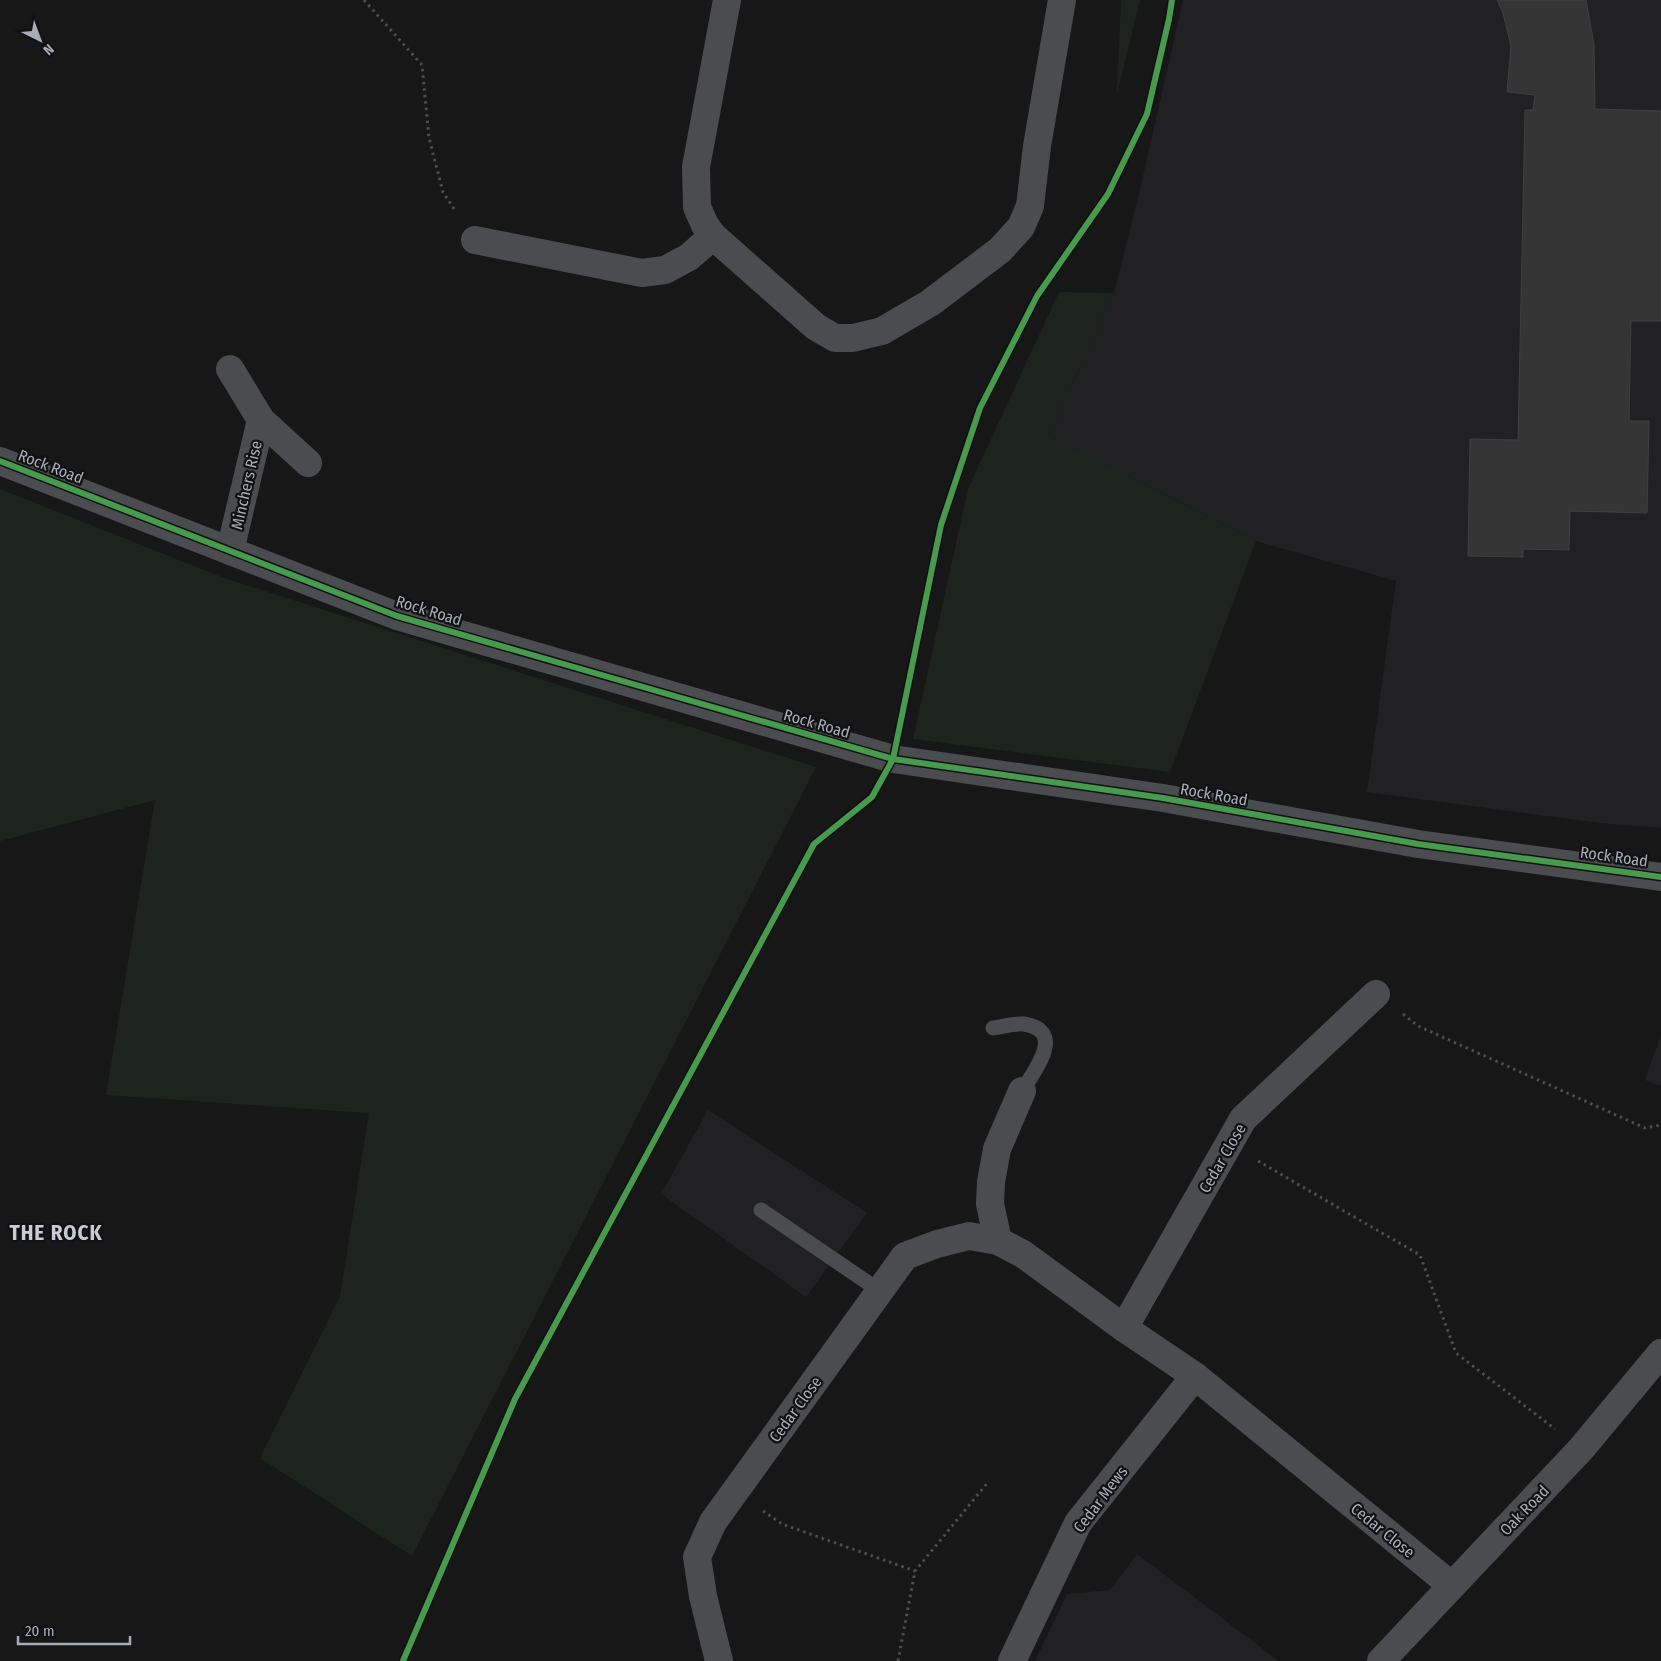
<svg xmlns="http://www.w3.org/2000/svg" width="1661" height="1661" font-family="'Fira Sans Condensed',sans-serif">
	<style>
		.built { fill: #212123 }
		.green { fill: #1d241e }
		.building { fill: #353536; stroke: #3f4043 }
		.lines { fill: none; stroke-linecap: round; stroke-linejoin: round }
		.path { stroke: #4d4e52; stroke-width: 3; stroke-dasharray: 2.5 4; stroke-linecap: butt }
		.service { stroke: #4b4c50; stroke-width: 15 }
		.minor { stroke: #4b4c50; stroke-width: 28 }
		.tertiary { stroke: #4b4c50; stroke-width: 28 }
		.cycleway-casing { stroke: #111113; stroke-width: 9 }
		.cycleway { stroke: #469c4c; stroke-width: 6 }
		.labels { text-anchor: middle; stroke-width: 4.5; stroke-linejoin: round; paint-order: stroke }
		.street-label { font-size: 16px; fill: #a8adb8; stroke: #111113 }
		.district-label { font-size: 21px; font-weight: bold; letter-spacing: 1px; fill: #c9ccd4; stroke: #111113 }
	</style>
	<rect width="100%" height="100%" fill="#171717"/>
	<g class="built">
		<polygon points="1183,0 1661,0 1661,828 1600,823 1367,792 1396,581 1256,541 1049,435 1114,293 1141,185"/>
		<polygon points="1661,1034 1661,1086 1645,1080"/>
		<polygon points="708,1110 867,1213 806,1297 661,1194"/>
		<polygon points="1137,1554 1279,1661 1035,1661 1067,1594 1110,1590"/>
	</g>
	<g class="green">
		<polygon points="1121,0 1140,0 1117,94"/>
		<polygon points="1059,292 1114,293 1049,435 1256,541 1170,772 913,739 968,489"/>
		<polygon points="0,489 227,579 816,767 412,1556 260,1458 340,1296 369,1113 106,1095 155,800 0,841"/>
	</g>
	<polygon class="building" points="1497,0 1586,0 1594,44 1595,109 1661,111 1661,321 1631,321 1629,421 1649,421 1647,513 1570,511 1569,550 1523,549 1523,557 1468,556 1470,439 1518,440 1525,110 1533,110 1535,95 1507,92 1511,46 1503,13"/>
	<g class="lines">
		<g class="path">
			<polyline points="364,0 422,65 429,138 443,192 456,212"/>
			<polyline points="1403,1014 1418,1026 1645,1128 1661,1125"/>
			<polyline points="1258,1161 1420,1255 1456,1353 1555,1429"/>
			<polyline points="763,1511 782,1524 915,1571"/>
			<polyline points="898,1661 915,1571 989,1481"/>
		</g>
		<g class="service">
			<path d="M993 1028C1002 1027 1014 1023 1024 1024 1067 1031 1034 1071 1022 1091"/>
			<polyline points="761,1210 880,1291"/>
		</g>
		<g class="minor">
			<polyline points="727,0 696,167 697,207 705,225 713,236 816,327 835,338 853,338 882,331 930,303 1000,250 1021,227 1030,206 1037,146 1062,0"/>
			<polyline points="475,240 642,273 665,270 689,257 713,236"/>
			<polyline points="230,369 261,420 308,463"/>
			<polyline points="230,551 261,420"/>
			<polyline points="998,1241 990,1204 991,1182 997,1149 1022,1091"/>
			<polyline points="1124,1328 1243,1119 1376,994"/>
			<polyline points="719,1661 703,1596 697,1557 713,1522 905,1256 937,1244 969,1236 998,1241 1023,1254 1124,1328 1195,1376 1451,1585"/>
			<polyline points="1012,1661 1078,1523 1195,1376"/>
			<polyline points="1381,1661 1581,1449 1661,1353"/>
		</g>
		<polyline class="tertiary" points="0,461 397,616 893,759 1163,798 1418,844 1661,877"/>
		<defs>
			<g id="cycleway">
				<polyline points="0,461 397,616 893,759 1163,798 1418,844 1661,877"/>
				<polyline points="403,1661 515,1399 814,844 872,797 893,759 941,525 980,408 1037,296 1108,194 1147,114 1169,19 1172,0"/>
			</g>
		</defs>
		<use href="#cycleway" class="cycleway-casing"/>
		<use href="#cycleway" class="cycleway"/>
	</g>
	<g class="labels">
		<g class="street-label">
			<text transform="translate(51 466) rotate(21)" y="6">Rock Road</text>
			<text transform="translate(246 485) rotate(-77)" y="6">Minchers Rise</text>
			<text transform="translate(429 610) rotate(17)" y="6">Rock Road</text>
			<text transform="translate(817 723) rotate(16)" y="6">Rock Road</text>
			<text transform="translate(1214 794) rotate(10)" y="6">Rock Road</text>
			<text transform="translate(1614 856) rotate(8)" y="6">Rock Road</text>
			<text transform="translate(1222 1158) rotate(-60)" y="6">Cedar Close</text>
			<text transform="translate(795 1409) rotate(-54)" y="6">Cedar Close</text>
			<text transform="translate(1100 1499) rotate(-53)" y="6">Cedar Mews</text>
			<text transform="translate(1524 1510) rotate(-46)" y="6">Oak Road</text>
			<text transform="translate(1383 1530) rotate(39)" y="6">Cedar Close</text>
		</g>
		<g class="district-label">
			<text x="56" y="1240">THE ROCK</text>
		</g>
	</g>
	<g transform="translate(40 40) rotate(138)" stroke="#111113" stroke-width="4" paint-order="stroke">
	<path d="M0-4L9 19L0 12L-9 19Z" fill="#a8adb8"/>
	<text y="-8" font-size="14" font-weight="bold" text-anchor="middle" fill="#a8adb8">N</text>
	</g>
	<path d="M18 1636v8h112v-8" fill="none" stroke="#a8adb8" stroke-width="2.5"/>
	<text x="25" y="1636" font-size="15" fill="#a8adb8" stroke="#111113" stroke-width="4" paint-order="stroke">20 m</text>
</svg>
